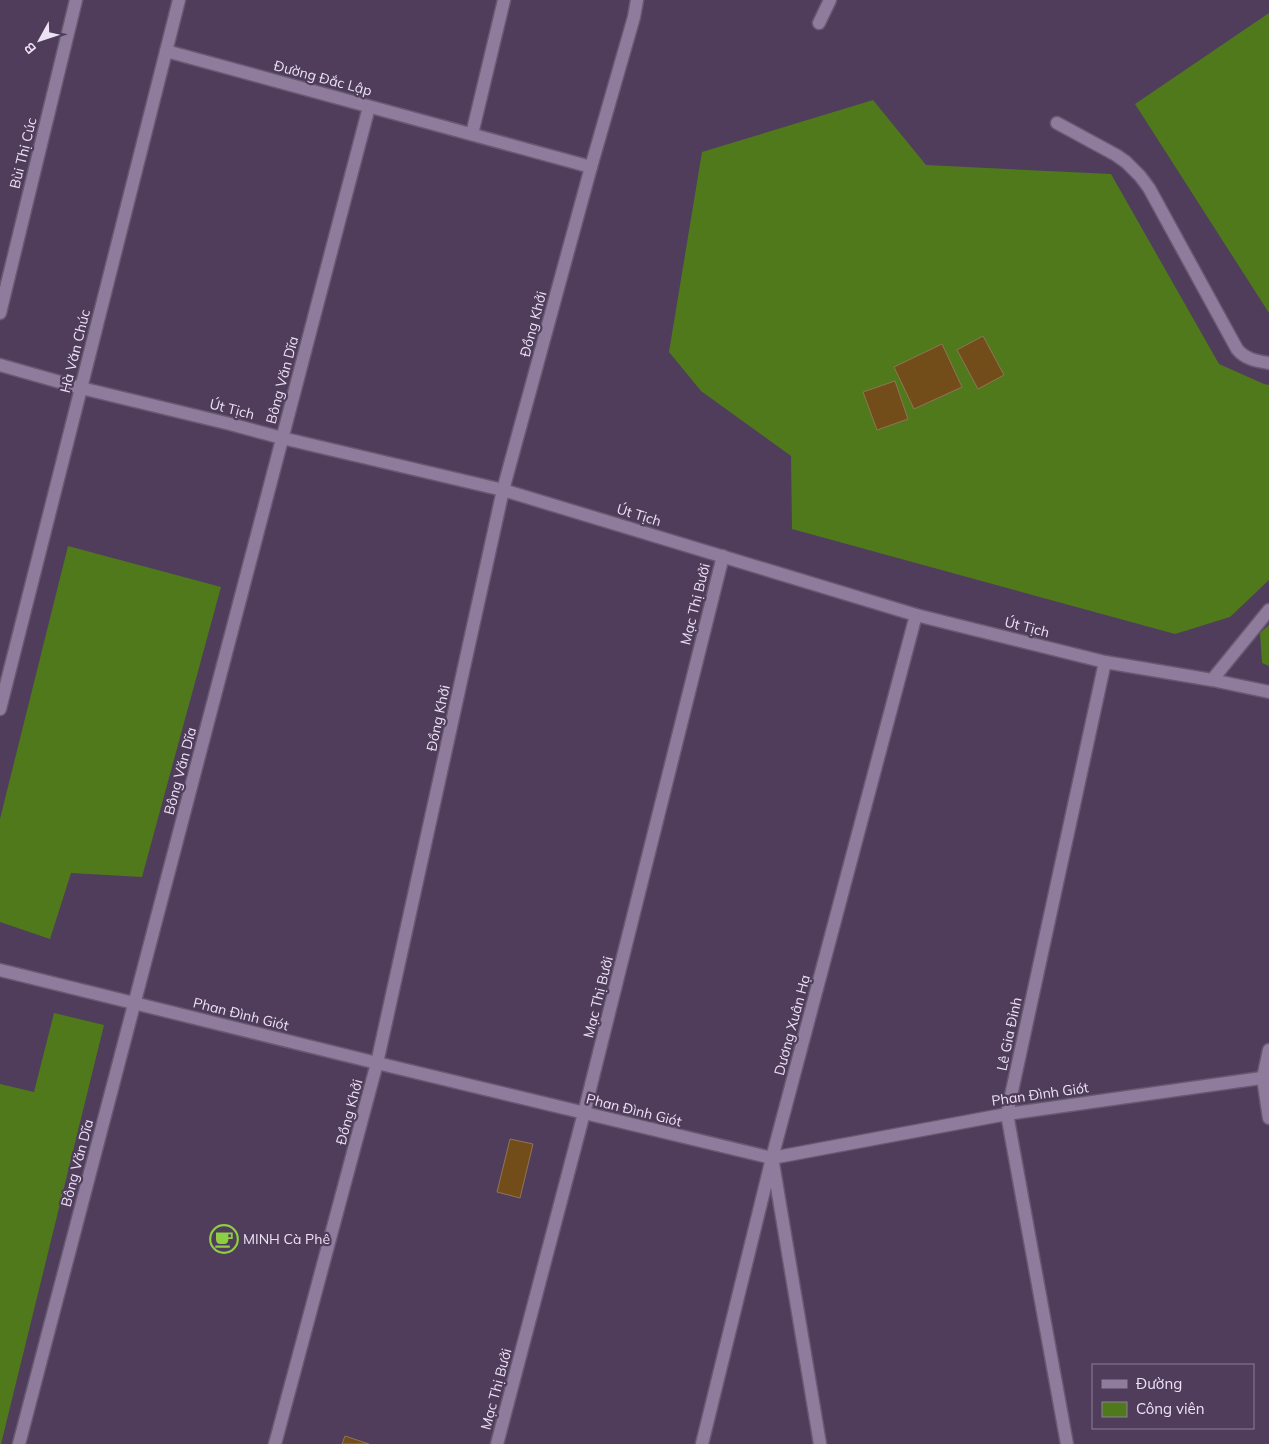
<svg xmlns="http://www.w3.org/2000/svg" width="1269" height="1444" font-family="Mulish,sans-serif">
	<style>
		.green { fill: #50791c }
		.building { fill: #724d19; stroke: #8f7557 }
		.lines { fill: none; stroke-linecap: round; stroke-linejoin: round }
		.minor-casing { stroke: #685972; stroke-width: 15 }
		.minor { stroke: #8f7c9d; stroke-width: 12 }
		.labels { text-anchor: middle; stroke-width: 4.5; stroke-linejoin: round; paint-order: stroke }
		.street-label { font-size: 14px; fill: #ede2f5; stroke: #4f3d5b }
		.poi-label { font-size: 14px; fill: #ede2f5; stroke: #4f3d5b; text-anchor: start }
	</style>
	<rect width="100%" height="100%" fill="#4f3d5b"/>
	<g class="green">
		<polygon points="1269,13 1269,313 1135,104"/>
		<polygon points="873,100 926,165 1111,174 1219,364 1264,384 1269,385 1269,580 1230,617 1175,634 792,529 791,456 701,391 669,352 702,152"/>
		<polygon points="68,546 221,587 142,877 71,873 50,939 0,922 0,819"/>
		<polygon points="1269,625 1269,666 1262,663 1260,633"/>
		<polygon points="54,1013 104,1025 1,1444 0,1444 0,1084 34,1092"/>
	</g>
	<g class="building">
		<polygon points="983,336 1004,375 978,389 957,350"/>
		<polygon points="942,344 962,387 914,409 894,367"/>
		<polygon points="895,381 908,419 877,430 863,392"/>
		<polygon points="510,1139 533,1144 520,1198 497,1192"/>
		<polygon points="345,1436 369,1444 342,1444"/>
	</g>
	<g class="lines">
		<defs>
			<g id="minor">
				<polyline points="819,23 830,0"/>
				<polyline points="166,51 591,167"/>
				<path d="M1057 123 1116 155 1126 162 1140 176 1149 188 1237 349C1245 359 1256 361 1269 363"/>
				<polyline points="472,134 504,0"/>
				<polyline points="0,313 76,0"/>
				<polyline points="0,365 81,388 230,424 282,438 503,490 916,615 1105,662 1212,680 1269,692"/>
				<polyline points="1212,680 1269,610"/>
				<polyline points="0,709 179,0"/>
				<polyline points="0,970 377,1063 772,1158 1007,1114 1269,1077"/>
				<polyline points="1269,1050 1263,1078 1269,1118"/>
				<polyline points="773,1163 820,1444"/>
				<polyline points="19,1444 369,107"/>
				<polyline points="275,1444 377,1063 503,490 591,167 634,17 637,0"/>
				<polyline points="497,1444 584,1113 723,556"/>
				<polyline points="702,1444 772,1158 916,615"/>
				<polyline points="1067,1444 1007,1114 1105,662"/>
			</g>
		</defs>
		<use href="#minor" class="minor-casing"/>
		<use href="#minor" class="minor"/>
	</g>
	<defs>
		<symbol id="cafe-ring" viewBox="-11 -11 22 22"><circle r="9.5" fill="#4f3d5b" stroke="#8ece43" stroke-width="1.5"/><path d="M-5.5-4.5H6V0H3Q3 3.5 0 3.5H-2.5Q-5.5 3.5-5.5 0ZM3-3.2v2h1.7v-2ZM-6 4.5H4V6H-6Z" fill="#8ece43"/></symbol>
	</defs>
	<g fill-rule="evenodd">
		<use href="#cafe-ring" x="208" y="1223" width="32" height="32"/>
	</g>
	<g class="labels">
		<g class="street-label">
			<text transform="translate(323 78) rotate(15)" y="5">Đường Đắc Lập</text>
			<text transform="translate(23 153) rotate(-76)" y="5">Bùi Thị Cúc</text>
			<text transform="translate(533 324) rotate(-75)" y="5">Đồng Khởi</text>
			<text transform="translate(75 351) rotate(-76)" y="5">Hà Văn Chúc</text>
			<text transform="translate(282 380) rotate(-75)" y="5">Bông Văn Dĩa</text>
			<text transform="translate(232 409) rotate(14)" y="5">Út Tịch</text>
			<text transform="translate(639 515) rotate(17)" y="5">Út Tịch</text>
			<text transform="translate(695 604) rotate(-76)" y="5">Mạc Thị Bưởi</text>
			<text transform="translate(1027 627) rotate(14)" y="5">Út Tịch</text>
			<text transform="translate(438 718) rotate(-78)" y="5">Đồng Khởi</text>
			<text transform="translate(180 771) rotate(-75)" y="5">Bông Văn Dĩa</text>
			<text transform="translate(598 997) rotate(-76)" y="5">Mạc Thị Bưởi</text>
			<text transform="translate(241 1014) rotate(14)" y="5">Phan Đình Giót</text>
			<text transform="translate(792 1025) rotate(-75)" y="5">Dương Xuân Hạ</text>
			<text transform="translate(1009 1034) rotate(-78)" y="5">Lê Gia Đỉnh</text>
			<text transform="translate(1040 1094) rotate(-8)" y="5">Phan Đình Giót</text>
			<text transform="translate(634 1110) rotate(14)" y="5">Phan Đình Giót</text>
			<text transform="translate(349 1112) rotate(-75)" y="5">Đồng Khởi</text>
			<text transform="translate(77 1163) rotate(-75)" y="5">Bông Văn Dĩa</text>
			<text transform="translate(496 1389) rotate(-75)" y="5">Mạc Thị Bưởi</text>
		</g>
		<g class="poi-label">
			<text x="243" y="1244">MINH Cà Phê</text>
		</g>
	</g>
	<rect x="1092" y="1364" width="162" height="65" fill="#4f3d5b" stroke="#8e7f99"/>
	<rect x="1102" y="1380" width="25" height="8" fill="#8f7c9d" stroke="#8e7f99"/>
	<text x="1136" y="1389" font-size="15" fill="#ede2f5">Đường</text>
	<rect x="1102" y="1402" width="25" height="15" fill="#50791c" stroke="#8e7f99"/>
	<text x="1136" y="1414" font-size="15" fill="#ede2f5">Công viên</text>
	<g transform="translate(40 40) rotate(230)" stroke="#4f3d5b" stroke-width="4" paint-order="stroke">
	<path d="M0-4L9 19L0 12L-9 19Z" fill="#ede2f5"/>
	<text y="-8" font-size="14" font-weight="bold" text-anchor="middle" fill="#ede2f5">B</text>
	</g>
</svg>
